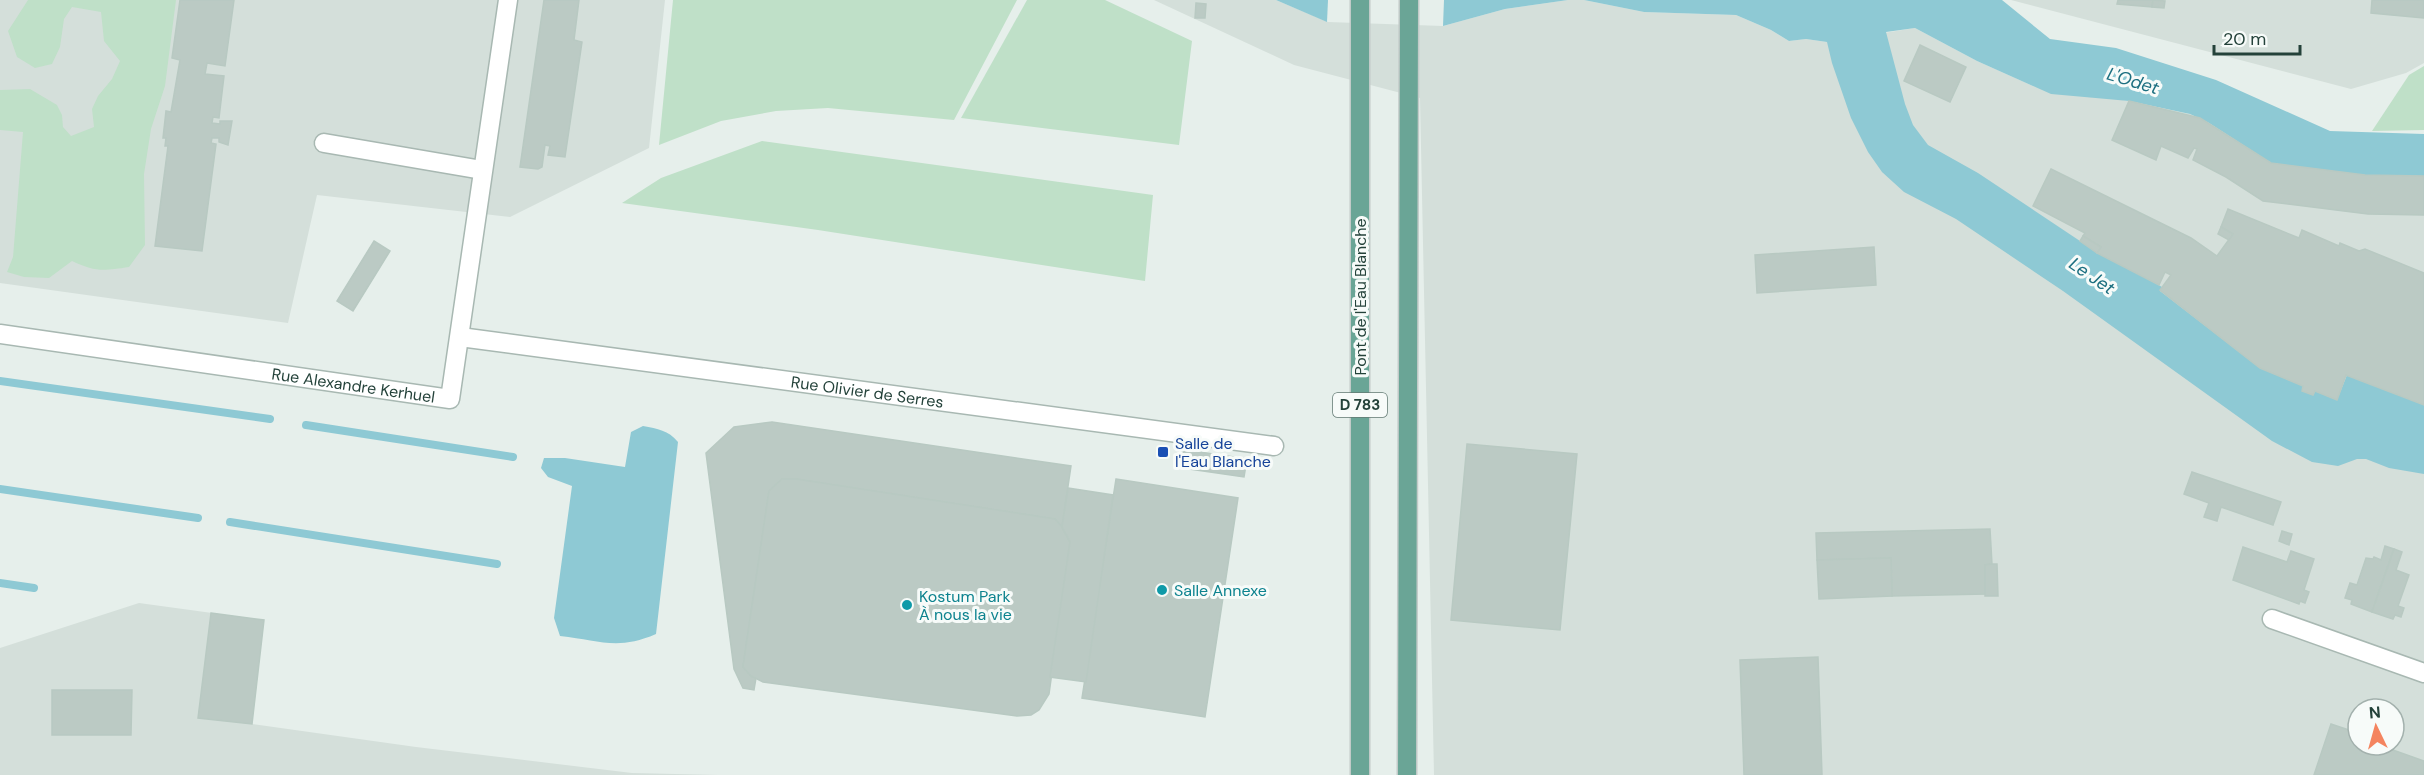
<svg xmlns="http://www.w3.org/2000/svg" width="2424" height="775" font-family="'DM Sans',sans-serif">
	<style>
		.built { fill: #d4dfda; fill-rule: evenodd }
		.green { fill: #bfe0c8 }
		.water { fill: #8ec9d4 }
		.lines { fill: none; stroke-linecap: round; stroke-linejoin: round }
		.stream { stroke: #8ec9d4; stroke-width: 8 }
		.building { fill: #bbcac4; stroke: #b8c9c2; stroke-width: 1.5 }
		.minor-casing { stroke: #a8b8b2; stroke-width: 21 }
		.primary-casing { stroke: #c2cac8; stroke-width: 21 }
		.minor { stroke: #fff; stroke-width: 18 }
		.primary { stroke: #6aa596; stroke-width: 18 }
		.transit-dot { fill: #1a4fb4; stroke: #f7fbf9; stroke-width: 2 }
		.culture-dot { fill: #0f9aa8; stroke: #f7fbf9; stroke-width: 2 }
		.labels { text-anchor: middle; stroke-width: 6; stroke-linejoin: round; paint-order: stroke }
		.shield { fill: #f7fbf9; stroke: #637a73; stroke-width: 1.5 }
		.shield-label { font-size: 15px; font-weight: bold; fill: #24423a }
		.street-label { font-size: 16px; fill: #24423a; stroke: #f7fbf9 }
		.transit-label { font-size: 16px; fill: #164399; stroke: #f7fbf9; text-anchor: start }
		.culture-label { font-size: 16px; fill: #0d838f; stroke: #f7fbf9; text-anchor: start }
		.water-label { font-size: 18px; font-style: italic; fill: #1c6f80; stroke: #f7fbf9 }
	</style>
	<rect width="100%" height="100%" fill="#e6efeb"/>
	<g class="built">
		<polygon points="0,0 665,0 649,148 510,217 317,195 288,323 0,283"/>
		<path d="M1154 0H1276L1328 22 1443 26 1505 9 1568 0H1584L1644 12 1736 15 1771 30 1789 41 1806 39 1827 42 1915 28 1977 61 2033 86 2129 101 2190 114 2209 123 2271 163 2424 176V775H1434L1420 98 1294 65ZM2358 709H2394V745H2358Z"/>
		<polygon points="2011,0 2424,0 2424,63 2406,73 2351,89"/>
		<polygon points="139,603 264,620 252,724 416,747 632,773 718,775 0,775 0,648"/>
	</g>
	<g class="green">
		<path d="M28 0H176L165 86 151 129 144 174 145 245 129 267C103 271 95 272 72 261L49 278 24 277 7 272 13 257 23 132 0 130V90L30 89 57 105 62 115 63 127 71 136 94 127 92 109 98 96 112 79 120 61 104 41 101 12 72 7 64 19 60 47 52 64 35 68 17 57 8 31Z"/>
		<polygon points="673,0 1017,0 954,120 828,108 776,111 721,121 659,145"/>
		<polygon points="1027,0 1105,0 1192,41 1179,145 961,118"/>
		<polygon points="2424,66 2424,130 2372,131 2409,75"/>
		<polygon points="762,141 1153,195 1145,281 818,230 622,203 661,178"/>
	</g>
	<g class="water">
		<polygon points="1276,0 1328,0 1327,22"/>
		<polygon points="1444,0 1568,0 1505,9 1443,26"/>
		<polygon points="1584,0 2002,0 2050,39 2116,48 2216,80 2330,131 2424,134 2424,176 2365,175 2271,163 2209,123 2190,114 2129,101 2051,94 1977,61 1915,28 1886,32 1905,104 1913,125 1928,145 1978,173 2080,241 2162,287 2160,291 2260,368 2303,386 2302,391 2313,395 2315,391 2337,400 2347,375 2424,405 2424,474 2389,468 2366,459 2357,459 2338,466 2312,462 2272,441 2063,291 1956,219 1904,192 1882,172 1868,152 1851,118 1832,63 1827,42 1806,39 1789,41 1771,30 1736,15 1644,12"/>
		<path d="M643 426C658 429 668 430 678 442L656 634C617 651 599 640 560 636L554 618 572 486 548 477 541 468 544 458H565L625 467 631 432Z"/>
	</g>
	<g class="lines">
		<g class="stream">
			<polyline points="0,381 270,419"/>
			<polyline points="306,425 513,457"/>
			<polyline points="0,489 198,518"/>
			<polyline points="230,522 497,564"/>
			<polyline points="0,583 34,588"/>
		</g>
	</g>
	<g class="building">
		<polygon points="180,0 234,0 225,66 207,63 205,74 224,76 219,118 213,117 212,123 220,124 220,121 232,121 228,145 219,142 219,138 212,138 211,143 216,144 202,251 155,246 168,146 165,146 166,138 163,138 166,111 171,112 180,60 172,58"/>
		<polygon points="544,0 579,0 574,40 582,42 565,157 548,155 550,146 545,145 542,167 538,169 520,167"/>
		<polygon points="2118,0 2153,0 2152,7 2117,4"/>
		<polygon points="2153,0 2165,1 2164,8 2152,7"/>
		<polygon points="2372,0 2424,0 2424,18 2371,13"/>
		<polygon points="1196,3 1206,4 1205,18 1195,18"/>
		<polygon points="1920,45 1966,67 1950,102 1904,81"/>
		<polygon points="2129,101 2200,118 2271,163 2365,175 2424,176 2424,215 2368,214 2263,201 2226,177 2193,160 2197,149 2194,148 2188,158 2161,146 2156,160 2112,140"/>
		<polygon points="2051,169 2191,238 2217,256 2233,234 2221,227 2228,209 2299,238 2302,230 2339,246 2340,243 2359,251 2365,249 2424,273 2424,405 2346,375 2337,400 2315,391 2313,395 2302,391 2303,386 2260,368 2160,290 2171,275 2165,272 2159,285 2097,253 2101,247 2083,236 2085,233 2033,206"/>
		<polygon points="2221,227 2233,234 2229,240 2218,234"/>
		<polygon points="2083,236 2101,247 2097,253 2080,241"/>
		<polygon points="374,241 390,251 353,311 337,301"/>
		<polygon points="1874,247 1876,285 1757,293 1755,255"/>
		<polygon points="772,422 1071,466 1062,527 1055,519 796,479 782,479 769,491 744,659 743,667 751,676 756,678 754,690 743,688 734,669 706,453 734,427"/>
		<polygon points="1467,444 1577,454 1560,630 1451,620"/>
		<polygon points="1179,449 1247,459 1244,477 1176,467"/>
		<polygon points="2192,472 2281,502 2273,525 2221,507 2217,521 2204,517 2209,503 2184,494"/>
		<polygon points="782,479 796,479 1055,519 1062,527 1070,542 1049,694 1039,710 1031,715 1017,716 763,682 751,676 743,667 769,491"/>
		<polygon points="1116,479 1238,498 1205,717 1082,698"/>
		<polygon points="1068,488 1113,495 1086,682 1050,677 1070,542 1062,527"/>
		<polygon points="1990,529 1992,564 1985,565 1986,594 1892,596 1891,558 1817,560 1816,533"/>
		<polygon points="2282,531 2292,534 2289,545 2279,541"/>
		<polygon points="2385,546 2394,549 2372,612 2351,604 2352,600 2345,598 2350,583 2357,585 2366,558 2373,559 2374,557 2381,560"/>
		<polygon points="2243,547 2287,562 2291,551 2314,559 2304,590 2309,592 2305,603 2300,601 2299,604 2233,580"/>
		<polygon points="2394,549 2402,552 2396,570 2409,575 2398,606 2404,608 2401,617 2395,615 2393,619 2372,612"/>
		<polygon points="1891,558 1892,596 1819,599 1817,560"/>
		<polygon points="1992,564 1997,564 1998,596 1985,596 1985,565"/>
		<polygon points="211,613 264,620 252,724 198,718"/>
		<polygon points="1818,657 1822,775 1744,775 1740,660"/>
		<polygon points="52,690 132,690 131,735 52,735"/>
		<polygon points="2331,724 2358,733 2358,745 2379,745 2424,761 2424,775 2314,775"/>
	</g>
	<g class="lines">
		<defs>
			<g id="minor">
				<polyline points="324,143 482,170"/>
				<path id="s1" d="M0 334 450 399 508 0"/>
				<path id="s2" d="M460 337 1274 446"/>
				<polyline points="2272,619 2424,673"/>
			</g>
			<g id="primary">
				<polyline points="1360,775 1360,0"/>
				<polyline points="1407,775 1409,0"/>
			</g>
		</defs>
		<use href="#minor" class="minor-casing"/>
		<use href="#primary" class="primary-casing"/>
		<use href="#minor" class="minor"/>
		<use href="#primary" class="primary"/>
	</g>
	<rect class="transit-dot" x="1157" y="446" width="12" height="12" rx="3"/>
	<g class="culture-dot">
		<circle cx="1162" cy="590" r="6"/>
		<circle cx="907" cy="605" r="6"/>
	</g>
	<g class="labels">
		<rect class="shield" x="1333" y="393" width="54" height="24" rx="4.5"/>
		<g class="shield-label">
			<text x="1360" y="410">D 783</text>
		</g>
		<g class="street-label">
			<text transform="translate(1360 297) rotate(-90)" y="6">Pont de l'Eau Blanche</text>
			<text dy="6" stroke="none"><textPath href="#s1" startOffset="357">Rue Alexandre Kerhuel</textPath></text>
			<text dy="6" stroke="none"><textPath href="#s2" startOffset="411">Rue Olivier de Serres</textPath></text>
		</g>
		<g class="transit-label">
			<text x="1175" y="449">Salle de<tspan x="1175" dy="18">l'Eau Blanche</tspan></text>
		</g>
		<g class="culture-label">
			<text x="1174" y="596">Salle Annexe</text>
			<text x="919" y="602">Kostum Park<tspan x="919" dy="18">À nous la vie</tspan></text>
		</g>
		<g class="water-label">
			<text transform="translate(2133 81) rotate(17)" y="6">L'Odet</text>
			<text transform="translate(2092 276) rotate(34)" y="6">Le Jet</text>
		</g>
	</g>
	<g transform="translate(2376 727) rotate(355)"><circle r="28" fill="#f7fbf9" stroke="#a3b1ad" stroke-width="1.5"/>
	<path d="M0-4.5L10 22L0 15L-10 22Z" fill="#f4845f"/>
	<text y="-9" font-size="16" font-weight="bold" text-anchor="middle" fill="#24423a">N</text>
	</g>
	<path d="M2214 45v9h86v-9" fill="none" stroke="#24423a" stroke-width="3"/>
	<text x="2223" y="45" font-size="18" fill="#24423a" stroke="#f7fbf9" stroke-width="4.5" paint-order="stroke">20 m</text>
</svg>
